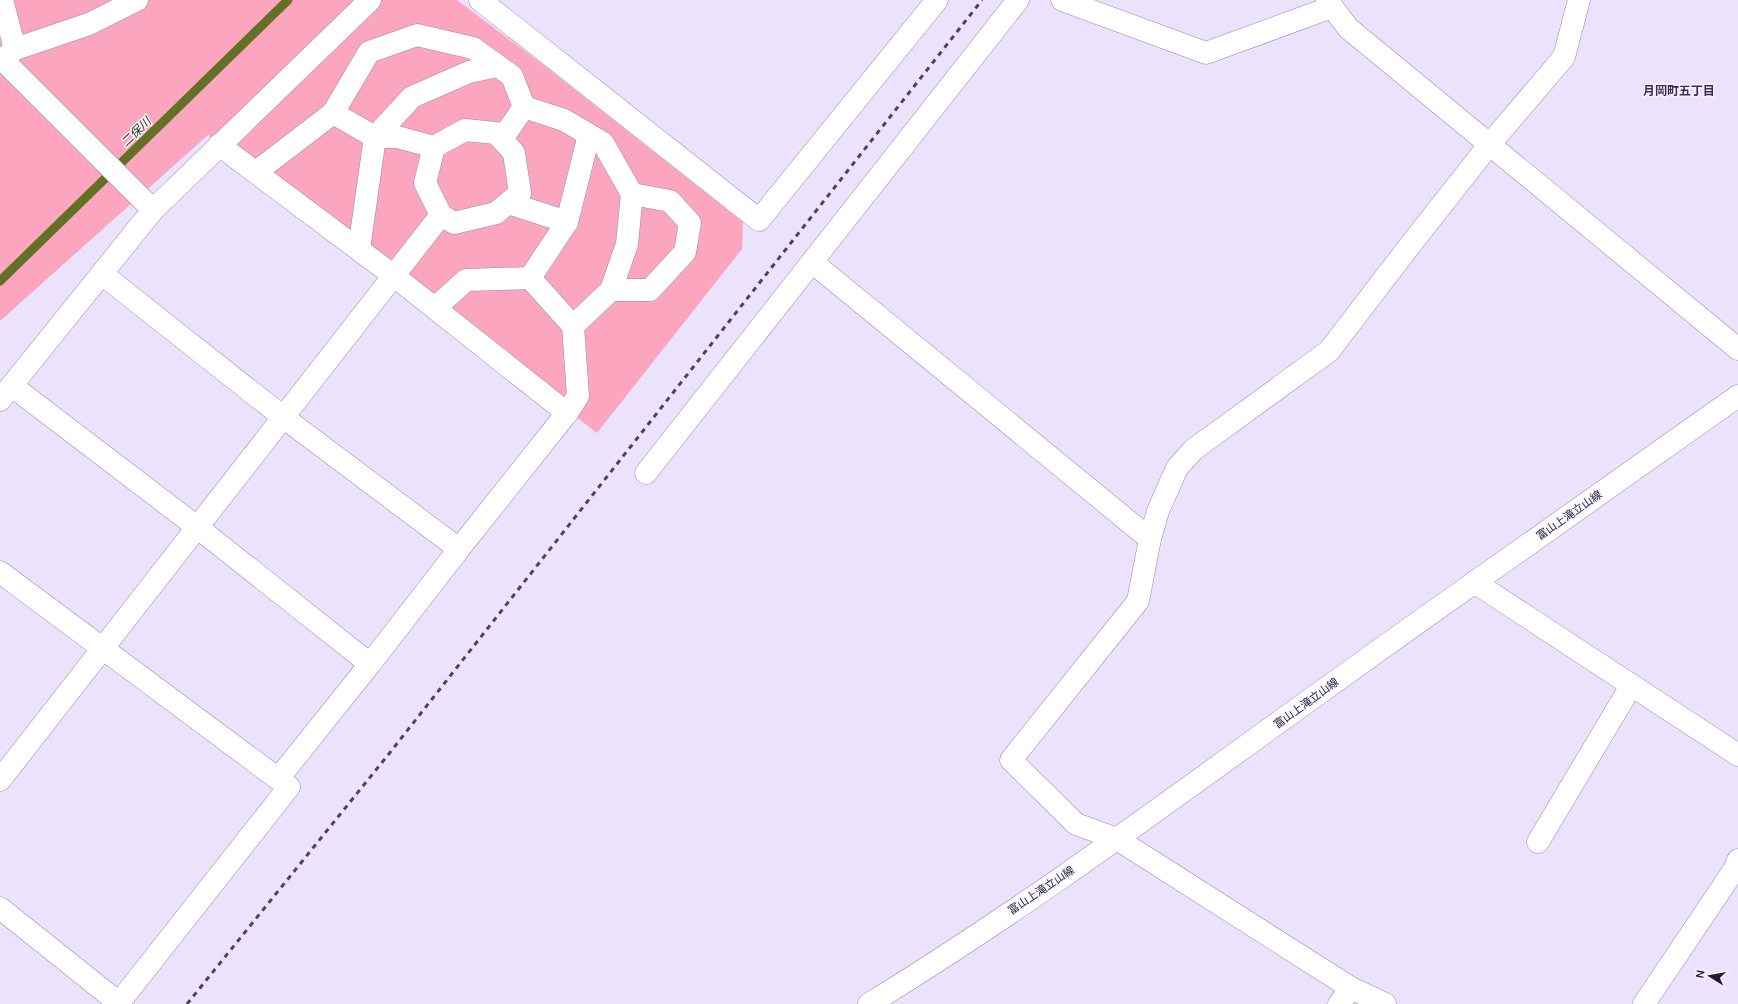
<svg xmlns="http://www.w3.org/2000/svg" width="1738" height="1004" font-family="Manrope,'Noto Sans JP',sans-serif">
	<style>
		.green { fill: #fba5be }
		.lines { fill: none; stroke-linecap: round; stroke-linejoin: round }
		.stream { stroke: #637126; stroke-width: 9 }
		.minor-casing { stroke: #9a86bc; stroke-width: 23 }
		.major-casing { stroke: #9a86bc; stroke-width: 23 }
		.minor { stroke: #fff; stroke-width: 22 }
		.major { stroke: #fff; stroke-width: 22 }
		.rail { stroke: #4c445a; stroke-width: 3; stroke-dasharray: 5 5; stroke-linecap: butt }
		.labels { text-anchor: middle; stroke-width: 3; stroke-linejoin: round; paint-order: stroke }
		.street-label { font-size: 11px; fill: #231b30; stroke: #f6f3ff }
		.neighbourhood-label { font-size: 12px; font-weight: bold; fill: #3c2a58; stroke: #f6f3ff }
		.water-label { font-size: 12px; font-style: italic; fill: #303a0c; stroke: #f6f3ff }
	</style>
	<rect width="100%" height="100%" fill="#ebe3fb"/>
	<polygon class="green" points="0,0 457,0 547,68 743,222 742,249 597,433 208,135 0,321"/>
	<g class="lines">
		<polyline class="stream" points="0,281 288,0"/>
		<defs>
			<g id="minor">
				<polyline points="2,0 15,49"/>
				<polyline points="480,0 759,220 937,0"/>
				<polyline points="1062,0 1206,53 1332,7"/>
				<polyline points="1327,0 1348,28 1738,349"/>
				<polyline points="3,60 153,210"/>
				<polyline points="0,62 15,49 89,24 137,0"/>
				<polyline points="524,107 564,120 603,143 632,194 627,244 611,290 573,326"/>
				<polyline points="333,113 369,52 417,35 473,48 512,76 524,107 502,139"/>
				<polyline points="375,137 412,97 469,72 497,66"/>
				<polyline points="375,137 397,137 434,147"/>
				<polyline points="219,145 394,276 567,413 459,549"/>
				<polyline points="256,172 333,113 375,137 359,249"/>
				<polyline points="508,203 567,222 530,278"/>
				<polyline points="567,222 589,135"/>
				<polyline points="812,262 1018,0"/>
				<polyline points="102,274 283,417 459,549 370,664"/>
				<polyline points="611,290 650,290 685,252 690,223 670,201 632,194"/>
				<polyline points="435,308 466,280 530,278 573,326 578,396 567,413"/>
				<polyline points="12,386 197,527 370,664 278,779"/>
				<polyline points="0,400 153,210 370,0"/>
				<polyline points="646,473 812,262 1150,539"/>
				<polyline points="0,572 289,787 118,1004"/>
				<polyline points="1474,582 1738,755"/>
				<polyline points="0,780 441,215 425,183 434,147 465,130 496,133 514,153 520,193 496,213 454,223 441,215"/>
				<polyline points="1538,842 1631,686"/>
				<polyline points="0,908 119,1003"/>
				<polyline points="1339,1004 1351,988"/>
				<polyline points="1385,1004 1351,988 1117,839 1076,824 1011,760 1138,601 1150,539 1158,511 1177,468 1193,450 1329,351 1411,244 1489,145 1564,57 1579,0"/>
				<polyline points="1644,1004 1734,870 1738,860"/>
			</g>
			<path id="major" d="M869 1004C1013 916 1149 816 1286 717 1436 609 1587 502 1738 396"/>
		</defs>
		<use href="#minor" class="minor-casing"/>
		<use href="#major" class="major-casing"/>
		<use href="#minor" class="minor"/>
		<use href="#major" class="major"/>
		<polyline class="rail" points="187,1004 388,755 982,0"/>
	</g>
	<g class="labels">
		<g class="street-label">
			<text transform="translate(1569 515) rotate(-35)" y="4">富山上滝立山線</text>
			<text transform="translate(1306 703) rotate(-36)" y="4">富山上滝立山線</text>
			<text transform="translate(1041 890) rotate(-34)" y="4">富山上滝立山線</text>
		</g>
		<g class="neighbourhood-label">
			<text x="1679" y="95">月岡町五丁目</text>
		</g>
		<g class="water-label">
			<text transform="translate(136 132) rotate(-44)" y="4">二保川</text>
		</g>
	</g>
	<g transform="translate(1710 976) rotate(281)" stroke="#f6f3ff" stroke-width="3" paint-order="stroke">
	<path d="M0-3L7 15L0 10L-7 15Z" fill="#231b30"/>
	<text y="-6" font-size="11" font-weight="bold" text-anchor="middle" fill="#231b30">N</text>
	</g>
</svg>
